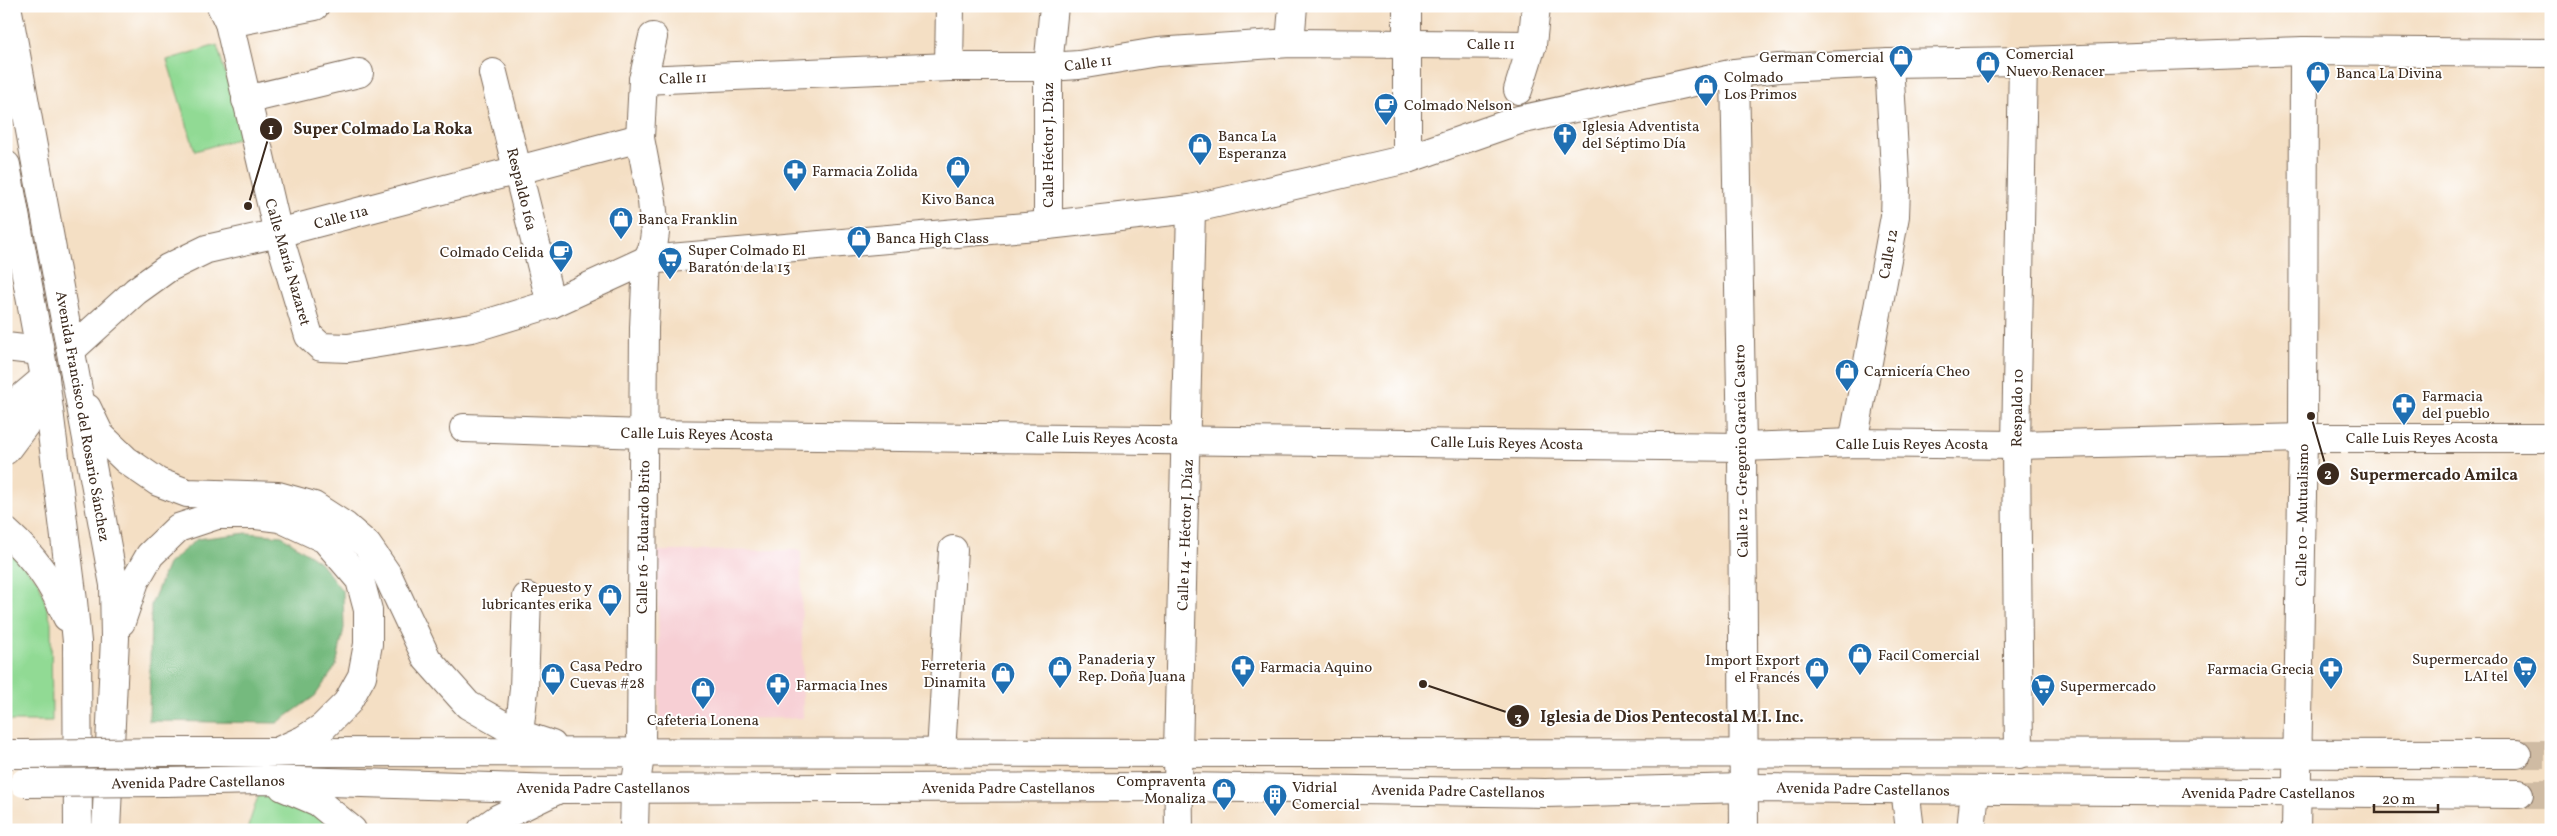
<svg xmlns="http://www.w3.org/2000/svg" width="2557" height="836" font-family="Vollkorn,serif">
	<style>
		.built { fill: #f7cfd4 }
		.green { fill: #91da94; stroke: #668259 }
		.forest { fill: #74ba7e; stroke: #58724e }
		.lines { fill: none; stroke-linecap: round; stroke-linejoin: round }
		.major-tunnel { stroke: #cfbba3; stroke-width: 28; stroke-dasharray: 28 14; stroke-linecap: butt }
		.minor-casing { stroke: #7c6958; stroke-width: 30 }
		.major-casing { stroke: #7c6958; stroke-width: 30 }
		.minor { stroke: #fff; stroke-width: 28 }
		.major { stroke: #fff; stroke-width: 28 }
		.major-bridge-casing { stroke: #7c6958; stroke-width: 30; stroke-linecap: butt }
		.major-bridge { stroke: #fff; stroke-width: 28 }
		.labels { text-anchor: middle; stroke-width: 4; stroke-linejoin: round; paint-order: stroke }
		.street-label { font-size: 15px; fill: #3b2a1e; stroke: #fff }
		.poi-label { font-size: 15px; fill: #3b2a1e; stroke: #fff; text-anchor: start }
		.leader { fill: none; stroke: #3b2a1e; stroke-width: 2 }
		.callout-dot { fill: #3b2a1e; stroke: #fff; stroke-width: 2 }
		.mark-label { font-size: 15px; text-anchor: middle; font-weight: bold; fill: #fff }
		.callout-label { font-size: 16px; text-anchor: middle; font-weight: bold; fill: #3b2a1e; stroke: #fff; stroke-width: 4; stroke-linejoin: round; paint-order: stroke }
	</style>
	<rect width="100%" height="100%" fill="#fff"/>
	<filter id="ink" filterUnits="userSpaceOnUse"><feTurbulence type="fractalNoise" baseFrequency=".02" numOctaves="2"/><feDisplacementMap in="SourceGraphic" scale="10" xChannelSelector="R" yChannelSelector="G"/><feConvolveMatrix kernelMatrix="1 2 1 2 8 2 1 2 1" color-interpolation-filters="sRGB"/></filter>
	<filter id="wash" filterUnits="userSpaceOnUse"><feTurbulence type="fractalNoise" baseFrequency=".0096" numOctaves="4" result="noise"/><feDisplacementMap in="SourceGraphic" scale="20" xChannelSelector="R" yChannelSelector="G"/><feGaussianBlur stdDeviation="1.12" result="paint"/><feColorMatrix in="noise" values="0 0 0 0 0 0 0 0 0 0 0 0 0 0 0 0 0 1.4 0 .05"/><feComposite in="paint" operator="in"/></filter>
	<g filter="url(#wash)">
		<rect width="100%" height="100%" fill="#f4dfc4"/>
		<polygon class="built" points="801,550 803,718 660,719 657,551"/>
		<g class="green">
			<polygon points="217,45 244,137 195,151 167,60"/>
			<polygon points="6,548 39,582 51,622 52,721 6,721"/>
			<polygon points="259,793 304,805 335,830 247,830"/>
		</g>
		<polygon class="forest" points="247,533 282,536 320,562 343,592 344,628 336,666 315,696 277,723 149,721 151,605 168,564 197,539"/>
	</g>
	<g filter="url(#ink)">
		<g class="lines">
			<g class="major-tunnel">
				<polyline points="2517,754 2551,754"/>
				<polyline points="2519,794 2551,794"/>
			</g>
			<defs>
				<g id="minor">
					<polyline points="221,6 229,23 278,233 309,336 321,347 348,348 472,328 551,304 647,260 1048,225 1191,209 1407,159 1519,120 1735,73 1779,68 1889,63 2023,61 2304,51 2551,53"/>
					<polyline points="1407,6 1407,159"/>
					<polyline points="229,23 315,6"/>
					<polyline points="1290,43 1293,6"/>
					<polyline points="949,67 950,6"/>
					<polyline points="493,73 551,304"/>
					<polyline points="1735,73 1742,447 1744,830"/>
					<polyline points="643,80 949,67 1048,67 1079,65 1157,52 1290,43 1532,45"/>
					<polyline points="1518,90 1532,45 1536,6"/>
					<polyline points="246,100 359,73"/>
					<polyline points="1048,225 1048,67 1054,6"/>
					<polyline points="6,347 40,351"/>
					<polyline points="71,350 136,291 168,268 207,249 278,233 640,138"/>
					<polyline points="6,411 45,378"/>
					<polyline points="464,428 644,434 1742,447 1853,443 2016,445 2303,438 2551,438"/>
					<polyline points="1853,443 1895,216 1896,188 1889,63"/>
					<polyline points="519,734 524,689 527,597"/>
					<polyline points="941,753 953,550"/>
					<polyline points="2019,755 2016,445 2023,61"/>
					<polyline points="1905,789 1910,830"/>
					<polyline points="634,830 635,789 641,750 644,328 647,260 653,247 655,233 652,201 640,138 643,80 653,37"/>
					<polyline points="1179,830 1178,752 1191,209"/>
					<polyline points="1971,830 1975,791"/>
					<polyline points="2296,830 2303,438 2304,51"/>
				</g>
				<g id="major">
					<polyline points="7,6 114,585 115,638 106,830"/>
					<polyline points="6,165 45,378 73,601 77,642 78,830"/>
					<polyline points="87,408 100,435 126,460 158,482 187,493 278,496 314,506 345,526 367,545 387,574 427,659 468,705 519,734 552,745"/>
					<polyline points="6,450 36,410 44,382"/>
					<path d="M6 532C35 558 52 582 67 617"/>
					<polyline points="121,622 135,581 150,555 178,528 217,515 256,515 280,518 325,539 360,580 368,610 368,644 362,676 347,703 323,727 303,740 281,750"/>
					<polyline points="166,752 2517,754"/>
					<polyline points="6,754 24,754"/>
					<polyline points="165,782 265,780 560,789 1179,787 1545,793 1744,788 2519,794"/>
					<polyline points="283,787 318,802 352,830"/>
					<polyline points="482,830 499,818 555,791"/>
				</g>
			</defs>
			<use href="#minor" class="minor-casing"/>
			<use href="#major" class="major-casing"/>
			<use href="#minor" class="minor"/>
			<use href="#major" class="major"/>
			<defs>
				<g id="major-bridge">
					<polyline points="24,754 166,752"/>
					<polyline points="24,783 165,782"/>
				</g>
			</defs>
			<use href="#major-bridge" class="major-bridge-casing"/>
			<use href="#major-bridge" class="major-bridge"/>
		</g>
	</g>
	<defs>
		<symbol id="shop-pin" viewBox="-11 -11 22 30"><path d="M0 17L-7.5 6A9.5 9.5 0 1 1 7.5 6Z" fill="#1f6fb2" stroke="#fff"/><path d="M-5-2.5h2.3a2.7 3.5 0 0 1 5.4 0H5L5.5 6h-11ZM-1.5-2.5h3a1.5 2.3 0 0 0-3 0Z" fill="#fff"/></symbol>
		<symbol id="cafe-pin" viewBox="-11 -11 22 30"><path d="M0 17L-7.5 6A9.5 9.5 0 1 1 7.5 6Z" fill="#1f6fb2" stroke="#fff"/><path d="M-5.5-4.5H6V0H3Q3 3.5 0 3.5H-2.5Q-5.5 3.5-5.5 0ZM3-3.2v2h1.7v-2ZM-6 4.5H4V6H-6Z" fill="#fff"/></symbol>
		<symbol id="church-pin" viewBox="-11 -11 22 30"><path d="M0 17L-7.5 6A9.5 9.5 0 1 1 7.5 6Z" fill="#1f6fb2" stroke="#fff"/><path d="M-1.2-6h2.4v3.5h3.3v2.4h-3.3V6h-2.4V-.1h-3.3v-2.4h3.3Z" fill="#fff"/></symbol>
		<symbol id="pharmacy-pin" viewBox="-11 -11 22 30"><path d="M0 17L-7.5 6A9.5 9.5 0 1 1 7.5 6Z" fill="#1f6fb2" stroke="#fff"/><path d="M-2-6h4v4h4v4h-4v4h-4v-4h-4v-4h4Z" fill="#fff"/></symbol>
		<symbol id="supermarket-pin" viewBox="-11 -11 22 30"><path d="M0 17L-7.5 6A9.5 9.5 0 1 1 7.5 6Z" fill="#1f6fb2" stroke="#fff"/><path d="M-6-5.5h2.5l.6 2H6L4.5 2H-2.5L-4.4-4H-6ZM-1.5 3.2a1.3 1.3 0 1 0 .1 0ZM3 3.2a1.3 1.3 0 1 0 .1 0Z" fill="#fff"/></symbol>
		<symbol id="building-pin" viewBox="-11 -11 22 30"><path d="M0 17L-7.5 6A9.5 9.5 0 1 1 7.5 6Z" fill="#1f6fb2" stroke="#fff"/><path d="M-4-6H4V6H1V3H-1V6H-4ZM-2.5-4.3h1.7v1.8h-1.7ZM.8-4.3h1.7v1.8H.8ZM-2.5-1h1.7V.8h-1.7ZM.8-1h1.7V.8H.8Z" fill="#fff"/></symbol>
	</defs>
	<g fill-rule="evenodd">
		<use href="#shop-pin" x="1887" y="43" width="28" height="38"/>
		<use href="#shop-pin" x="1974" y="49" width="28" height="38"/>
		<use href="#shop-pin" x="2304" y="59" width="28" height="38"/>
		<use href="#shop-pin" x="1692" y="72" width="28" height="38"/>
		<use href="#cafe-pin" x="1372" y="91" width="28" height="38"/>
		<use href="#church-pin" x="1551" y="121" width="28" height="38"/>
		<use href="#shop-pin" x="1186" y="131" width="28" height="38"/>
		<use href="#shop-pin" x="944" y="154" width="28" height="38"/>
		<use href="#pharmacy-pin" x="781" y="157" width="28" height="38"/>
		<use href="#shop-pin" x="607" y="205" width="28" height="38"/>
		<use href="#shop-pin" x="845" y="224" width="28" height="38"/>
		<use href="#cafe-pin" x="547" y="238" width="28" height="38"/>
		<use href="#supermarket-pin" x="656" y="245" width="28" height="38"/>
		<use href="#shop-pin" x="1833" y="357" width="28" height="38"/>
		<use href="#pharmacy-pin" x="2390" y="391" width="28" height="38"/>
		<use href="#shop-pin" x="596" y="582" width="28" height="38"/>
		<use href="#shop-pin" x="1846" y="641" width="28" height="38"/>
		<use href="#pharmacy-pin" x="1229" y="653" width="28" height="38"/>
		<use href="#shop-pin" x="1046" y="654" width="28" height="38"/>
		<use href="#supermarket-pin" x="2511" y="654" width="28" height="38"/>
		<use href="#shop-pin" x="1803" y="655" width="28" height="38"/>
		<use href="#pharmacy-pin" x="2317" y="655" width="28" height="38"/>
		<use href="#shop-pin" x="989" y="660" width="28" height="38"/>
		<use href="#shop-pin" x="539" y="661" width="28" height="38"/>
		<use href="#pharmacy-pin" x="764" y="671" width="28" height="38"/>
		<use href="#supermarket-pin" x="2029" y="672" width="28" height="38"/>
		<use href="#shop-pin" x="689" y="675" width="28" height="38"/>
		<use href="#shop-pin" x="1210" y="776" width="28" height="38"/>
		<use href="#building-pin" x="1261" y="782" width="28" height="38"/>
	</g>
	<g class="labels">
		<g class="street-label">
			<text x="1491" y="49">Calle 11</text>
			<text transform="translate(1088 63) rotate(-8)" y="5">Calle 11</text>
			<text transform="translate(683 78) rotate(-2)" y="5">Calle 11</text>
			<text transform="translate(1048 145) rotate(-90)" y="5">Calle Héctor J. Díaz</text>
			<text transform="translate(522 189) rotate(76)" y="5">Respaldo 16a</text>
			<text transform="translate(341 217) rotate(-15)" y="5">Calle 11a</text>
			<text transform="translate(1888 254) rotate(-80)" y="5">Calle 12</text>
			<text transform="translate(288 262) rotate(74)" y="5">Calle María Nazaret</text>
			<text transform="translate(2017 408) rotate(-89)" y="5">Respaldo 10</text>
			<text transform="translate(83 416) rotate(80)" y="5">Avenida Francisco del Rosario Sánchez</text>
			<text transform="translate(697 434) rotate(1)" y="5">Calle Luis Reyes Acosta</text>
			<text transform="translate(1102 438) rotate(1)" y="5">Calle Luis Reyes Acosta</text>
			<text x="2422" y="443">Calle Luis Reyes Acosta</text>
			<text transform="translate(1507 443) rotate(1)" y="5">Calle Luis Reyes Acosta</text>
			<text x="1912" y="449">Calle Luis Reyes Acosta</text>
			<text transform="translate(1741 451) rotate(-91)" y="5">Calle 12 - Gregorio García Castro</text>
			<text transform="translate(2302 515) rotate(-89)" y="5">Calle 10 - Mutualismo</text>
			<text transform="translate(1185 535) rotate(-88)" y="5">Calle 14 - Héctor J. Díaz</text>
			<text transform="translate(643 537) rotate(-89)" y="5">Calle 16 - Eduardo Brito</text>
			<text transform="translate(198 782) rotate(-1)" y="5">Avenida Padre Castellanos</text>
			<text x="603" y="793">Avenida Padre Castellanos</text>
			<text x="1008" y="793">Avenida Padre Castellanos</text>
			<text transform="translate(1863 789) rotate(1)" y="5">Avenida Padre Castellanos</text>
			<text transform="translate(1458 791) rotate(1)" y="5">Avenida Padre Castellanos</text>
			<text x="2268" y="798">Avenida Padre Castellanos</text>
		</g>
		<g class="poi-label">
			<text x="2006" y="59">Comercial<tspan x="2006" dy="17">Nuevo Renacer</tspan></text>
			<text x="1884" y="62" text-anchor="end">German Comercial</text>
			<text x="2336" y="78">Banca La Divina</text>
			<text x="1724" y="82">Colmado<tspan x="1724" dy="17">Los Primos</tspan></text>
			<text x="1404" y="110">Colmado Nelson</text>
			<text x="1582" y="131">Iglesia Adventista<tspan x="1582" dy="17">del Séptimo Día</tspan></text>
			<text x="1218" y="141">Banca La<tspan x="1218" dy="17">Esperanza</tspan></text>
			<text x="812" y="176">Farmacia Zolida</text>
			<text x="958" y="204" text-anchor="middle">Kivo Banca</text>
			<text x="638" y="224">Banca Franklin</text>
			<text x="876" y="243">Banca High Class</text>
			<text x="688" y="255">Super Colmado El<tspan x="688" dy="17">Baratón de la 13</tspan></text>
			<text x="544" y="257" text-anchor="end">Colmado Celida</text>
			<text x="1864" y="376">Carnicería Cheo</text>
			<text x="2422" y="401">Farmacia<tspan x="2422" dy="17">del pueblo</tspan></text>
			<text x="592" y="592" text-anchor="end">Repuesto y<tspan x="592" dy="17">lubricantes erika</tspan></text>
			<text x="1878" y="660">Facil Comercial</text>
			<text x="1078" y="664">Panaderia y<tspan x="1078" dy="17">Rep. Doña Juana</tspan></text>
			<text x="2508" y="664" text-anchor="end">Supermercado<tspan x="2508" dy="17">LAI tel</tspan></text>
			<text x="1800" y="665" text-anchor="end">Import Export<tspan x="1800" dy="17">el Francés</tspan></text>
			<text x="986" y="670" text-anchor="end">Ferreteria<tspan x="986" dy="17">Dinamita</tspan></text>
			<text x="570" y="671">Casa Pedro<tspan x="570" dy="17">Cuevas #28</tspan></text>
			<text x="1260" y="672">Farmacia Aquino</text>
			<text x="2314" y="674" text-anchor="end">Farmacia Grecia</text>
			<text x="796" y="690">Farmacia Ines</text>
			<text x="2060" y="691">Supermercado</text>
			<text x="703" y="725" text-anchor="middle">Cafeteria Lonena</text>
			<text x="1206" y="786" text-anchor="end">Compraventa<tspan x="1206" dy="17">Monaliza</tspan></text>
			<text x="1292" y="792">Vidrial<tspan x="1292" dy="17">Comercial</tspan></text>
		</g>
	</g>
	<path class="leader" d="M248 206L271 129M2311 416L2328 474M1423 684L1518 716"/>
	<g class="callout-dot">
		<circle cx="248" cy="206" r="5"/>
		<circle cx="2311" cy="416" r="5"/>
		<circle cx="1423" cy="684" r="5"/>
		<circle cx="271" cy="129" r="12"/>
		<circle cx="2328" cy="474" r="12"/>
		<circle cx="1518" cy="716" r="12"/>
	</g>
	<g class="mark-label">
		<text x="271" y="134">1</text>
		<text x="2328" y="479">2</text>
		<text x="1518" y="722">3</text>
	</g>
	<g class="callout-label">
		<text x="383" y="134">Super Colmado La Roka</text>
		<text x="2434" y="480">Supermercado Amilca</text>
		<text x="1672" y="722">Iglesia de Dios Pentecostal M.I. Inc.</text>
	</g>
	<rect width="2557" height="836" fill="none" stroke="#fff" stroke-width="25"/>
	<path d="M2374 804v8h64v-8" fill="none" stroke="#3b2a1e" stroke-width="2.5"/>
	<text x="2382" y="804" font-size="15" fill="#3b2a1e" stroke="#ffffff" stroke-width="4" paint-order="stroke">20 m</text>
</svg>
